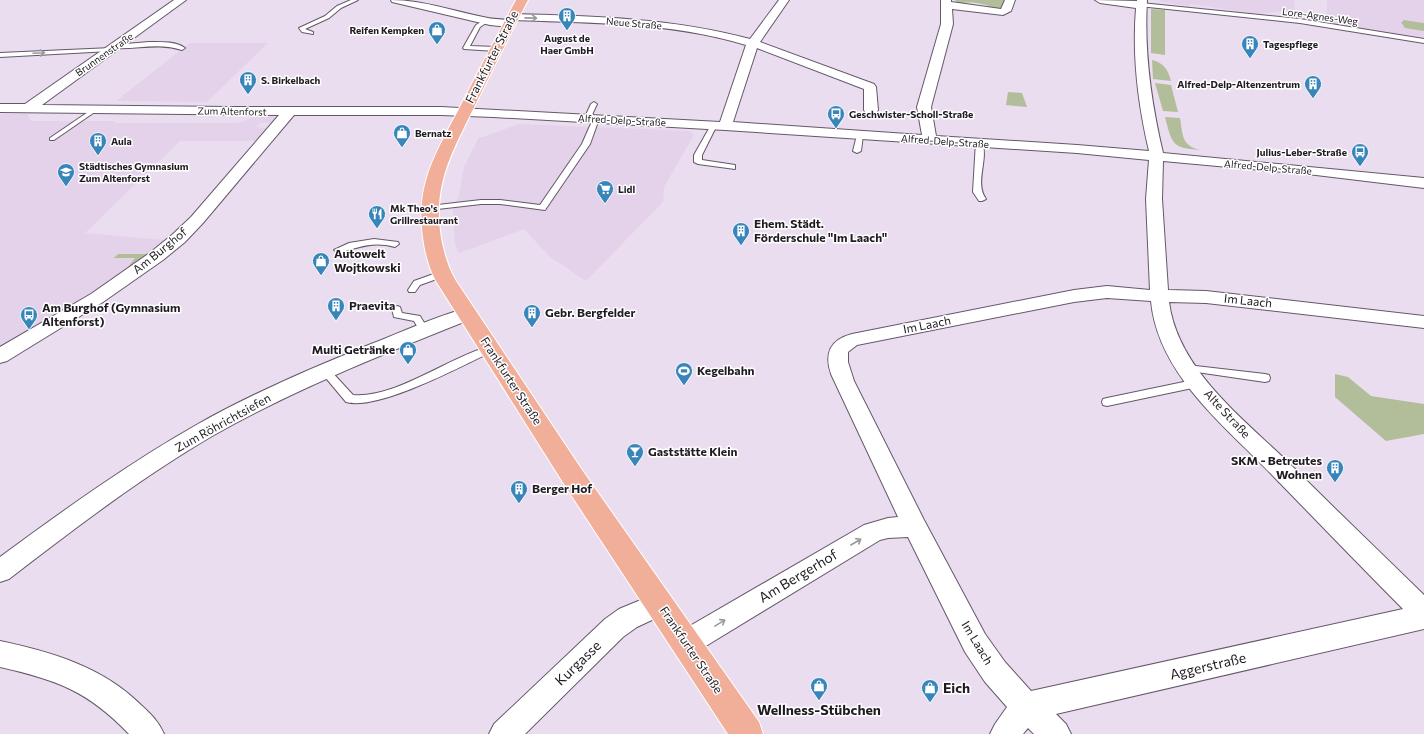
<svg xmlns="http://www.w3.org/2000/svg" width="1424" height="734" font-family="Commissioner,sans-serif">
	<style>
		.built { fill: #e4d1ea }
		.green { fill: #b1be99 }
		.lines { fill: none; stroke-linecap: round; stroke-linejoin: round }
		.lane-casing { stroke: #645868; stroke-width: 2 }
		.street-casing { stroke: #645868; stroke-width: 2 }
		.primary-casing { stroke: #fff; stroke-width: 2 }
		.lane { fill: #fff; fill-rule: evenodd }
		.street { fill: #fff; fill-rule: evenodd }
		.primary { fill: #f1af9a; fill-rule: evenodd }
		.oneway { stroke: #9b989b }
		.labels { text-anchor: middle; stroke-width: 3; stroke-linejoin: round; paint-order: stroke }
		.far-street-label { font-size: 10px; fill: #201b21; stroke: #fff }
		.far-poi-label { font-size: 10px; font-weight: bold; fill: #201b21; stroke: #fff; text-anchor: start }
		.street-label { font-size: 12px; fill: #201b21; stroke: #fff }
		.poi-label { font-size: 12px; font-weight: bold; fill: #201b21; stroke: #fff; text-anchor: start }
		.near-street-label { font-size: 14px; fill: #201b21; stroke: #fff }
		.near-poi-label { font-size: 14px; font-weight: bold; fill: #201b21; stroke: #fff; text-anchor: start }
	</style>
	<rect width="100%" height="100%" fill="#ebddf0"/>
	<g class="built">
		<polygon points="1160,0 1294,0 1295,11 1282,11 1256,14 1191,4 1189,6 1160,2"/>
		<polygon points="1327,0 1424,0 1424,40 1326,24"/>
		<polygon points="190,43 268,43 207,102 116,101"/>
		<polygon points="0,114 27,114 31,121 115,121 114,123 237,123 261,115 273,116 275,118 270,123 260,123 256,127 266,128 255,141 180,141 85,233 164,240 147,254 89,296 0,349"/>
		<polygon points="519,124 689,131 694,135 664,187 663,202 586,281 549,256 524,229 459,253 455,244 453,209 459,195 464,167 479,137 483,137"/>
	</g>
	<g class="green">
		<path d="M955 0H1005L1006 1 1002 7 995 9C985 3 969 1 958 4Z"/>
		<polygon points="1151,9 1165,10 1165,55 1151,53"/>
		<polygon points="1403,20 1424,23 1424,31 1405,28 1401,22 1403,22"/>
		<path d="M1152 60C1164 63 1168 70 1171 81L1153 79Z"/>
		<polygon points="1155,83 1171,85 1178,112 1163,111"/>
		<polygon points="1008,92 1022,93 1027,107 1006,105"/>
		<path d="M1165 117 1180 118C1183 135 1181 145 1200 150 1171 148 1172 143 1165 117Z"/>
		<polygon points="118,254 147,254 131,266 128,267 135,258 114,258"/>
		<polygon points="1335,374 1348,377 1371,396 1424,404 1424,434 1386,441 1335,397"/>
	</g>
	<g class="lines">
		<defs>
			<g id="lane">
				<polygon points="351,0 358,0 341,8 329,18 305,29 313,32 313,34 302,32 299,28 325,16 337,6"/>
				<polygon points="1141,3 1300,19 1424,39 1424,43 1300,23 1139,6 1139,4"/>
				<polygon points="484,20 489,21 480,27 470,46 496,47 499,49 496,51 464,49 463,48 476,25"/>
				<path d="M149 42C161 42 175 41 185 48L182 50C156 42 138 50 112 48L110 51 0 57V53L112 48 114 45Z"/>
				<polygon points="594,102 597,104 590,119 585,120 584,119 591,104"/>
				<polygon points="94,108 99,109 54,140 50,140 50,138"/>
				<polygon points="596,117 599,119 590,144 545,210 500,204 481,204 429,210 425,208 429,206 481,200 500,200 540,205 582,144 593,119"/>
				<polygon points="714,123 717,125 702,155 702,160 735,165 735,169 698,164 694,162 694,155 711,125"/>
				<polygon points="860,133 863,135 861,151 857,153 853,151 857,135"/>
				<path d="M976 141H982C989 160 974 182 986 199L982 201H979L973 192Z"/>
				<path d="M374 239 398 242 399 244 395 247C372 241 360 247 338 253L334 250 349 243Z"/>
				<polygon points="442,271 446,274 445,276 420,285 415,292 409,292 408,290 414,281"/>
				<polygon points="397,306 400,307 402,313 420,316 429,331 427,333 421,333 414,321 394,317 392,309"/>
				<path d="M490 346 495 349 493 351C462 366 378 411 346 402L320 371 325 367 329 369 353 395C395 399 449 357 490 346Z"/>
				<polygon points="1187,365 1265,374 1269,375 1270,378 1269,381 1265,382 1183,370 1182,368 1183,366"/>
				<polygon points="1198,379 1202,380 1203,383 1202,386 1107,406 1103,405 1102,402 1103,399 1107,398"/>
			</g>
			<g id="street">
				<path d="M174 0H186L42 105 229 107H441L720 122 746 45C671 22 591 23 513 20L508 17 513 14C593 16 672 18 750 39L779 0H789L760 42 874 84 876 87 878 110 876 113H866L864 110V89L757 48 733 122 922 135 917 107 941 24V0H951V2L1001 9 1005 0H1015L1011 11 1003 15 952 9 953 24 931 107 936 136 1077 145 1149 151C1138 104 1132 56 1136 8L1100 3 1095 0 1137 1V0H1147C1144 52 1151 102 1163 153L1424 178V188L1316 175 1163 161 1162 199 1168 290 1206 291 1424 316V328L1206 303 1169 302C1178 372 1247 421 1294 468 1337 511 1381 553 1424 595V629L1056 714 1066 724 1071 734H1034L1028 728 1023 734H990L995 724 1007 707 985 682 965 652 908 537 888 538 880 540 696 652 686 656 676 652 672 643 676 634 864 525 888 518 898 517 831 374C824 353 830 340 852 334L1074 290 1107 286 1150 290 1146 199 1149 160 1077 153 725 130 493 117 441 115H294L203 223 185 242 163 260 103 302 7 361 0 363V347L91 294 151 252 173 234 191 217 279 115 0 112V104H25ZM1107 298 1151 301C1158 376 1228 428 1276 479 1318 522 1360 566 1403 609L1031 691 1005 662 985 634 924 520 854 381 848 362V352L857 345 1074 302Z"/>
				<path d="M391 0C424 0 456 12 488 18 496 20 510 18 515 24L509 27 490 25 392 2Z"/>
				<path d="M467 308 474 310 476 314 474 318C386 353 297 388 214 435 142 477 75 528 9 579L0 582V557C64 510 129 463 198 424 253 393 312 368 371 344 402 332 434 317 467 308Z"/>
				<polygon points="660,592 669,596 673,604 669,612 637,627 623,637 525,734 489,734 494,724 605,619 619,609"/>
				<path d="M0 641C52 652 103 667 141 705 151 714 159 722 164 734H129C88 691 57 680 0 667Z"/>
			</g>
			<path id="primary" d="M516 0H528C510 34 493 69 476 103 453 151 432 183 441 238 444 253 448 268 456 281L582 470 759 722 763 734H728L564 484 436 281C429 268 425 253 423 237 415 182 438 150 462 103 480 68 498 34 516 0Z"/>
		</defs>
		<use href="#lane" class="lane-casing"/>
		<use href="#street" class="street-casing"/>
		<use href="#primary" class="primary-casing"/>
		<use href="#lane" class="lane"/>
		<use href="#street" class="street"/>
		<use href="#primary" class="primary"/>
	</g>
	<defs><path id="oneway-shaft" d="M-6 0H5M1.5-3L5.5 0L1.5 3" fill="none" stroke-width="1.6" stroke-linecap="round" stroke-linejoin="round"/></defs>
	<g class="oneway">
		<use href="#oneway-shaft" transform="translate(531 18) rotate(1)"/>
		<use href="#oneway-shaft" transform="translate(39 53) rotate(-3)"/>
		<use href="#oneway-shaft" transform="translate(856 542) rotate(-30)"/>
		<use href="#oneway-shaft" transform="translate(720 623) rotate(-31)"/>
	</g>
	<defs>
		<symbol id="building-pin" viewBox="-11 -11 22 30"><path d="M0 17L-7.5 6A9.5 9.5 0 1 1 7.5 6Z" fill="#3886b9" stroke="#fff"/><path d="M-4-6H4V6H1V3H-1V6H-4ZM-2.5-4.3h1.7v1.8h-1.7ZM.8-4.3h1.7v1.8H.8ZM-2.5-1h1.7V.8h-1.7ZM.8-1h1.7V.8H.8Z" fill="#fff"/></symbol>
		<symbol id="shop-pin" viewBox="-11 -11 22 30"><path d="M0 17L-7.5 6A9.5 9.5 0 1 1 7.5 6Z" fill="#3886b9" stroke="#fff"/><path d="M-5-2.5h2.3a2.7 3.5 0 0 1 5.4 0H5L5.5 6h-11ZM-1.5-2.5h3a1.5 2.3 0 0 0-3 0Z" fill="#fff"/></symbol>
		<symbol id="bus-pin" viewBox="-11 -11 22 30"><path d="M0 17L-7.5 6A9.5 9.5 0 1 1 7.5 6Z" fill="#3886b9" stroke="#fff"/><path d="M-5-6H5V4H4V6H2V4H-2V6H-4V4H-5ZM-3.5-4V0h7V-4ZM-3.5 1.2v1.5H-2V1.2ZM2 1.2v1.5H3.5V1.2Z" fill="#fff"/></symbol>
		<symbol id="school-pin" viewBox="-11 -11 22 30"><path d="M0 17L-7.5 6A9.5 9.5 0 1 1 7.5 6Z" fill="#3886b9" stroke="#fff"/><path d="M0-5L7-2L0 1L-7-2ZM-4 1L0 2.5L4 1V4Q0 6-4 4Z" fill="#fff"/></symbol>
		<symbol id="supermarket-pin" viewBox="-11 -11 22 30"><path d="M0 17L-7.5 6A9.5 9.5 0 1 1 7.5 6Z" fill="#3886b9" stroke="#fff"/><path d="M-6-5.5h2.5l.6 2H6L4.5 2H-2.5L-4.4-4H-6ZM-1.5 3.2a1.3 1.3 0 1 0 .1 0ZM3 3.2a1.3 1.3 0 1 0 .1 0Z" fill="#fff"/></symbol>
		<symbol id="restaurant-pin" viewBox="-11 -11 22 30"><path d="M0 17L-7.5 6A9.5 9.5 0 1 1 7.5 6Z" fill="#3886b9" stroke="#fff"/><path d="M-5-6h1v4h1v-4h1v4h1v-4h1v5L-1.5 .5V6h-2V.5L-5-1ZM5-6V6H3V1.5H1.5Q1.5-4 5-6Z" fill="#fff"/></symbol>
		<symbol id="stadium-pin" viewBox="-11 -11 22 30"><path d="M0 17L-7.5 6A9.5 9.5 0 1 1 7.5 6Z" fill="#3886b9" stroke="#fff"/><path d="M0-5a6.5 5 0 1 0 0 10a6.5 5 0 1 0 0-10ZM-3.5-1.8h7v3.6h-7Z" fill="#fff"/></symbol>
		<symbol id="bar-pin" viewBox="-11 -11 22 30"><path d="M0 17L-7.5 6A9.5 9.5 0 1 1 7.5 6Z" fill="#3886b9" stroke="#fff"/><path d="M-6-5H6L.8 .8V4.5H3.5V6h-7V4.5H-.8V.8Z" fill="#fff"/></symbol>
	</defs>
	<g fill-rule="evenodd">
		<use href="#building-pin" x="557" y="6" width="20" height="27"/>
		<use href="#shop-pin" x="427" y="20" width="20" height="27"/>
		<use href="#building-pin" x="1240" y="34" width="20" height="27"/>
		<use href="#building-pin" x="238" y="70" width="20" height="27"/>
		<use href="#building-pin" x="1303" y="74" width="20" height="27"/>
		<use href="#bus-pin" x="826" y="104" width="20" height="27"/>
		<use href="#shop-pin" x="392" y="123" width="20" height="27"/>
		<use href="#building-pin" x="88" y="131" width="20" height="27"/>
		<use href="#bus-pin" x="1350" y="142" width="20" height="27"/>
		<use href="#school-pin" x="56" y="162" width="20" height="27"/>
		<use href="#supermarket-pin" x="595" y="179" width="20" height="27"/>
		<use href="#restaurant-pin" x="367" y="204" width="20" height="27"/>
		<use href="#building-pin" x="731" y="221" width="20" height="27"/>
		<use href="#shop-pin" x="311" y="251" width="20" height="27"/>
		<use href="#building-pin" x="326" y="296" width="20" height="27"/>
		<use href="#building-pin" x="522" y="303" width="20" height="27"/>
		<use href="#bus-pin" x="19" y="305" width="20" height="27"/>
		<use href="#shop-pin" x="398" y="340" width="20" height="27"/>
		<use href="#stadium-pin" x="674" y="361" width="20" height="27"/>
		<use href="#bar-pin" x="625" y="442" width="20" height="27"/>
		<use href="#building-pin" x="1325" y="458" width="20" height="27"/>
		<use href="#building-pin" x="509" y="479" width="20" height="27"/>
		<use href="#shop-pin" x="809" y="676" width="20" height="27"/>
		<use href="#shop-pin" x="920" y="678" width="20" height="27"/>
	</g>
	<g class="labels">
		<g class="far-street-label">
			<text transform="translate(1320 16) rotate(8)" y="4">Lore-Agnes-Weg</text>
			<text transform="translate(634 23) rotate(5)" y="4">Neue Straße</text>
			<text transform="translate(104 54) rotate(-35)" y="4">Brunnenstraße</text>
			<text transform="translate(232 111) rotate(1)" y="4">Zum Altenforst</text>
			<text transform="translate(622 120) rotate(3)" y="4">Alfred-Delp-Straße</text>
			<text transform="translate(945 141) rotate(4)" y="4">Alfred-Delp-Straße</text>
			<text transform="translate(1268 167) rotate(5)" y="4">Alfred-Delp-Straße</text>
		</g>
		<g class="far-poi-label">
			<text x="424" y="34" text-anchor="end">Reifen Kempken</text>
			<text x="567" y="42" text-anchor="middle">August de<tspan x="567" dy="12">Haer GmbH</tspan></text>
			<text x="1263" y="48">Tagespflege</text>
			<text x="261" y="84">S. Birkelbach</text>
			<text x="1300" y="88" text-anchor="end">Alfred-Delp-Altenzentrum</text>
			<text x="849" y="118">Geschwister-Scholl-Straße</text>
			<text x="415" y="137">Bernatz</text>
			<text x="111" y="145">Aula</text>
			<text x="1347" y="156" text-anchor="end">Julius-Leber-Straße</text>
			<text x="79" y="170">Städtisches Gymnasium<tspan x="79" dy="12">Zum Altenforst</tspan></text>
			<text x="618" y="193">Lidl</text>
			<text x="390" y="212">Mk Theo's<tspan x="390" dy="12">Grillrestaurant</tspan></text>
		</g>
		<g class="street-label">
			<text transform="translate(492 57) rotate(-63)" y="4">Frankfurter Straße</text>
			<text transform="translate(160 251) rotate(-39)" y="4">Am Burghof</text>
			<text transform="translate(1248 301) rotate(6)" y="4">Im Laach</text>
			<text transform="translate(927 325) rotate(-11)" y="4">Im Laach</text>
			<text transform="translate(511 381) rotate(57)" y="4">Frankfurter Straße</text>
			<text transform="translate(1227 414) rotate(47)" y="4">Alte Straße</text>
			<text transform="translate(223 423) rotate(-29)" y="4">Zum Röhrichtsiefen</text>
			<text transform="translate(977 643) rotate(59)" y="4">Im Laach</text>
			<text transform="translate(691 650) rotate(56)" y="4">Frankfurter Straße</text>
		</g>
		<g class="poi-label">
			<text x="754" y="228">Ehem. Städt.<tspan x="754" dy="14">Förderschule "Im Laach"</tspan></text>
			<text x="334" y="258">Autowelt<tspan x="334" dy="14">Wojtkowski</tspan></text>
			<text x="349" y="310">Praevita</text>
			<text x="42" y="312">Am Burghof (Gymnasium<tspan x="42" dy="14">Altenforst)</tspan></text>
			<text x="545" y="317">Gebr. Bergfelder</text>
			<text x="395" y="354" text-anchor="end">Multi Getränke</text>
			<text x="697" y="375">Kegelbahn</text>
			<text x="648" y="456">Gaststätte Klein</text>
			<text x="1322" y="465" text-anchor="end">SKM - Betreutes<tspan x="1322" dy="14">Wohnen</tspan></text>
			<text x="532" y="493">Berger Hof</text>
		</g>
		<g class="near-street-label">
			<text transform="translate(798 576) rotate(-31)" y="5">Am Bergerhof</text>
			<text transform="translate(578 663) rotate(-44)" y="5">Kurgasse</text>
			<text transform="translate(1208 666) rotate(-13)" y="5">Aggerstraße</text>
		</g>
		<g class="near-poi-label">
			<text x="943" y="693">Eich</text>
			<text x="819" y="715" text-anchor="middle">Wellness-Stübchen</text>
		</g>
	</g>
</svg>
